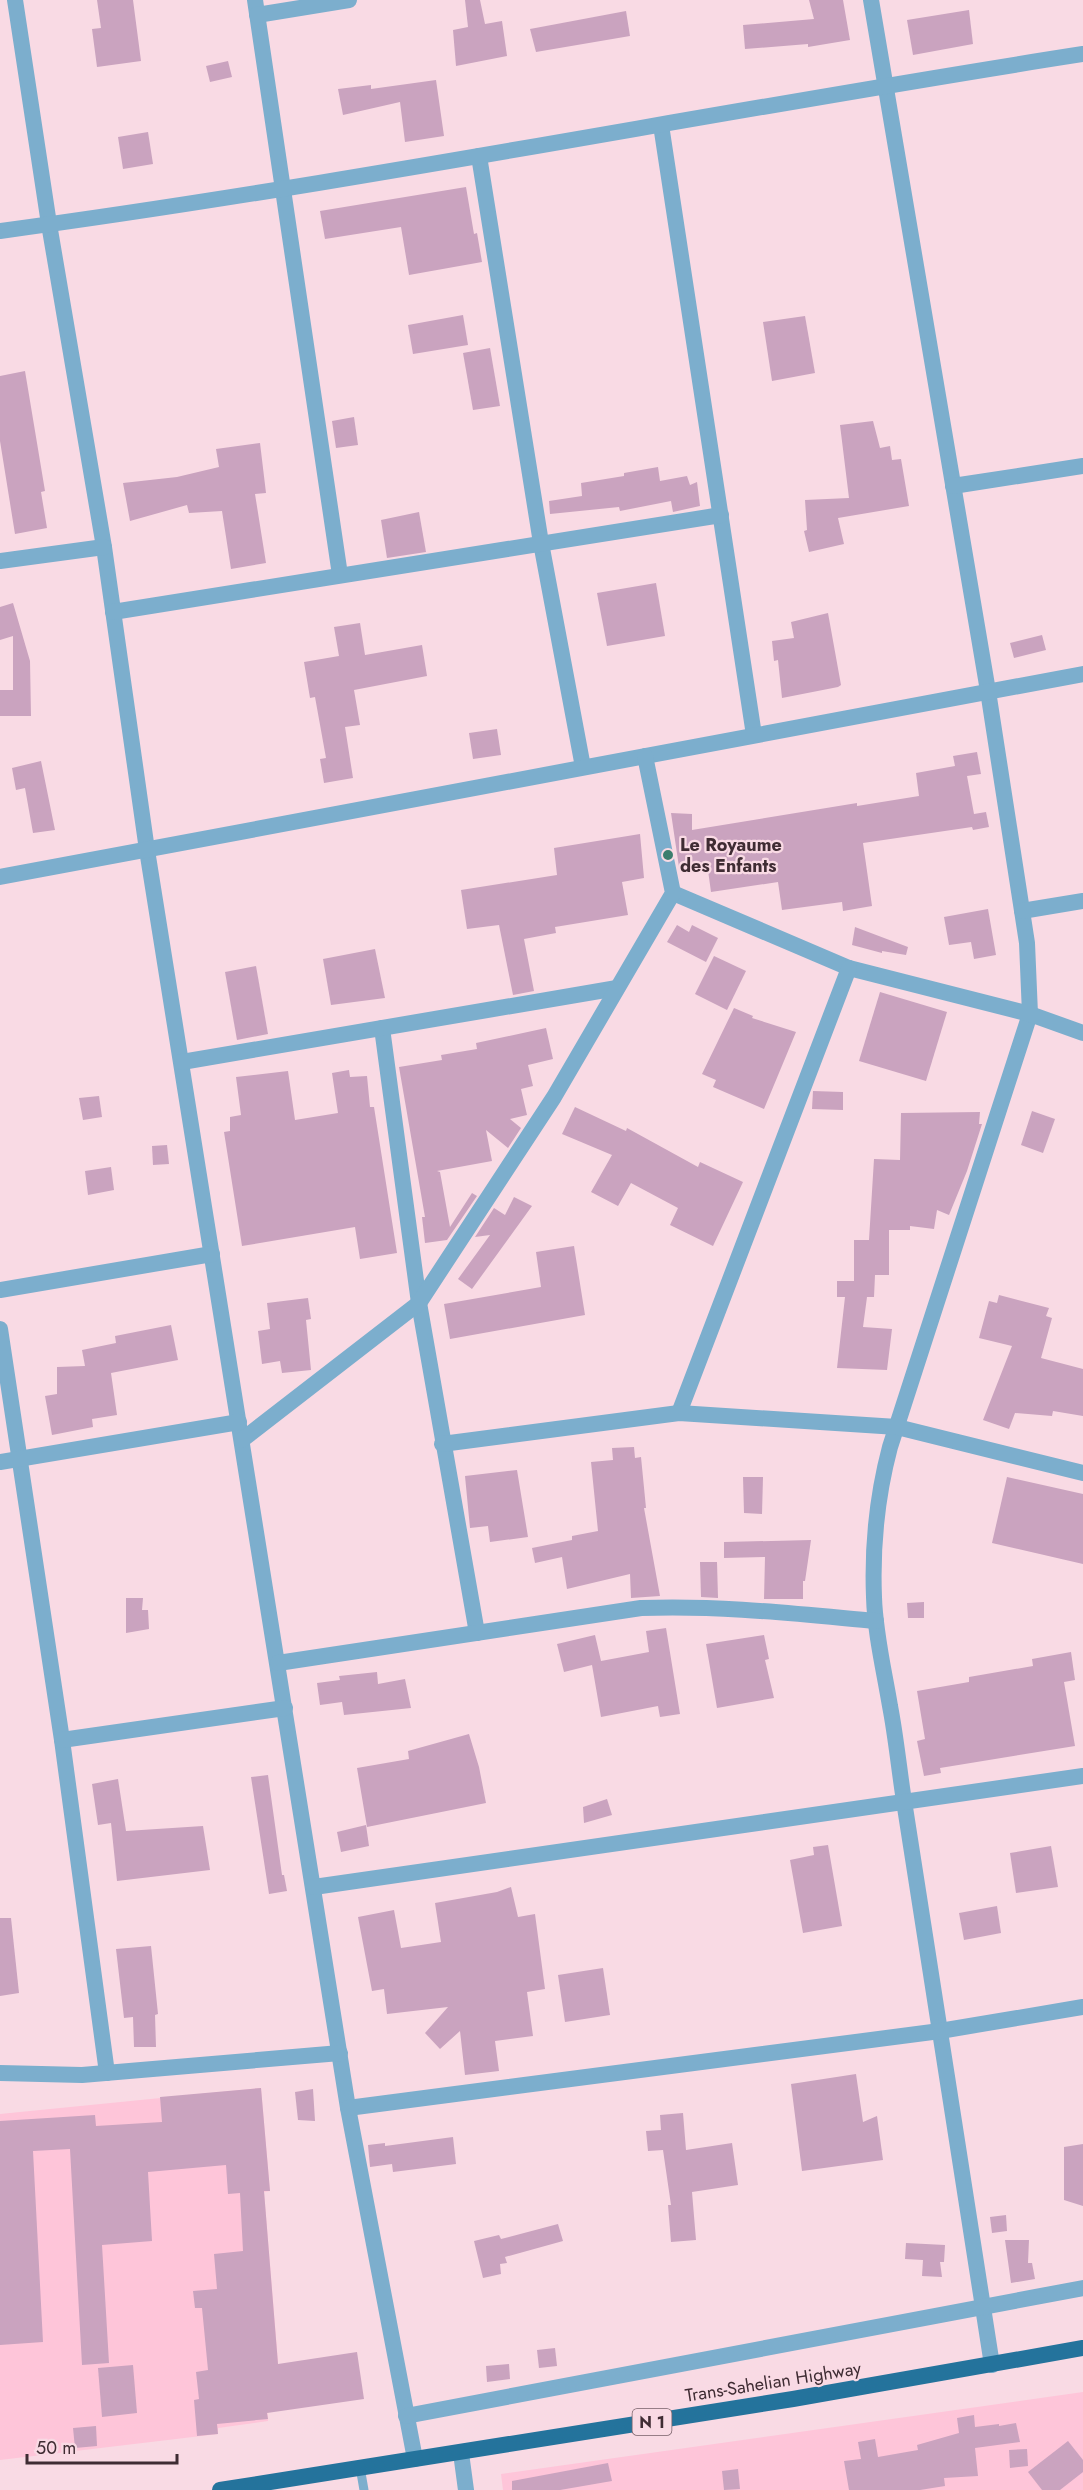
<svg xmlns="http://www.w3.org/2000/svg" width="1083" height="2490" font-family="Jost,sans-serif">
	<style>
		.built { fill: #fec5d9 }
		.building { fill: #caa3bf }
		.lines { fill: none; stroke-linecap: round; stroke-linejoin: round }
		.service { stroke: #7caecd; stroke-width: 9 }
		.minor { stroke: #7caecd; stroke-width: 16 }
		.trunk { stroke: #24739c; stroke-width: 16 }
		.poi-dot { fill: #3c7e6e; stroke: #f9dae4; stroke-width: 2 }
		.labels { text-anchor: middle; stroke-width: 4.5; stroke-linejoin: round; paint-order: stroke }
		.shield { fill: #f9dae4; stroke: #776068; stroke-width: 1.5 }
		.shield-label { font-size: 16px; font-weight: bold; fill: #3f2c33 }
		.poi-label { font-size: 18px; font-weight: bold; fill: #3f2c33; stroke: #f9dae4; text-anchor: start }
		.street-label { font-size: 18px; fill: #3f2c33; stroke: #f9dae4 }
	</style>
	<rect width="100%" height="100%" fill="#f9dae4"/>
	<g class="built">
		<polygon points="261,2088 270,2191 264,2192 278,2362 267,2406 268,2421 218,2428 218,2434 0,2460 0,2114"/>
		<polygon points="1083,2392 1083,2490 503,2490 501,2474"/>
	</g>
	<g class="building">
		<polygon points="97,0 133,0 141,61 97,67 92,29 101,28"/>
		<polygon points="465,0 480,0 485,24 502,21 507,56 456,66 453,30 468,27"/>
		<polygon points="809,0 843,0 850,40 808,47 808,44 745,49 743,25 814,19"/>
		<polygon points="969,10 973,44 913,55 907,20"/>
		<polygon points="626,11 630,36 536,52 530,29"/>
		<polygon points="228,61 232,77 210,82 206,66"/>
		<polygon points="436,80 444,136 405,142 400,102 343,115 338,89 371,85 371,89"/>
		<polygon points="148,132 153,164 123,169 118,137"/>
		<polygon points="466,187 474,234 477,233 482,262 409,275 401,227 325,239 320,211"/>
		<polygon points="463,315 468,345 413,354 408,325"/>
		<polygon points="805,316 815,373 772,381 763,322"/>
		<polygon points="490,348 500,406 473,410 463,353"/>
		<polygon points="25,371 45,491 41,492 47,528 15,534 0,441 0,376"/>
		<polygon points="354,417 358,445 336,448 332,421"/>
		<polygon points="873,421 880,448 890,446 892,460 901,459 909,506 838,518 844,544 809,552 804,531 807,530 805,500 849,498 840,425"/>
		<polygon points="260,443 266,493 255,494 266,563 231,569 222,511 189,513 187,505 130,521 123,483 177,477 219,467 216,449"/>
		<polygon points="658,467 660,481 687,476 690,485 697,482 700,506 673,512 671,501 620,511 619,507 550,514 549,501 582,496 581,483 624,476 624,473"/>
		<polygon points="419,512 426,552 387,558 381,520"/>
		<polygon points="656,583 665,636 607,646 597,593"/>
		<polygon points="13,603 30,661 31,716 0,716 0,690 13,690 13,636 0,640 0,607"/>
		<polygon points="828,613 841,685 838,687 782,698 778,660 774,661 772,641 794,638 791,622"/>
		<polygon points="360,623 365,655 422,645 427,676 354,690 360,725 345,727 353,778 324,783 320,759 326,758 315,697 310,698 304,662 339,656 334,627"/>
		<polygon points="1042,635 1046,650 1014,658 1010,643"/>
		<polygon points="497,729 501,755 473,759 469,733"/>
		<polygon points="977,752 981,774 967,776 974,814 986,812 989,827 973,830 972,827 863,843 872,906 843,911 842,902 782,910 778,882 711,892 707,863 679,867 671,813 692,814 692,830 857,803 857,806 919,796 916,773 955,766 953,756"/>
		<polygon points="41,761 55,830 33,833 25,788 16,790 12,768"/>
		<polygon points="640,834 644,878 622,882 628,915 555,927 556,933 524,939 534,991 513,995 499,925 467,929 461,890 557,875 554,848"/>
		<polygon points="988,909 996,955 974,959 971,942 949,945 944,917"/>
		<polygon points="677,925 689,932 692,925 718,938 706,962 667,942"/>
		<polygon points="855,927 908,947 906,955 882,951 882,953 852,945"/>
		<polygon points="375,949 385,998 331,1005 323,959"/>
		<polygon points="714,956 746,971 727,1010 695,994"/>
		<polygon points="256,966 268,1034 237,1040 225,972"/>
		<polygon points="880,992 947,1012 926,1081 859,1061"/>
		<polygon points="734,1008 753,1016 752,1018 796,1032 764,1109 713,1087 716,1080 702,1074"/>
		<polygon points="546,1028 553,1059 528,1065 533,1086 521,1089 527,1115 510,1119 521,1128 508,1148 486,1130 492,1161 437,1171 440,1172 450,1227 472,1193 477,1196 447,1240 425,1243 422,1217 425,1217 399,1067 442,1060 441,1055 477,1049 476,1043"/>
		<polygon points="349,1070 350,1077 367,1076 370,1107 374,1107 397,1253 360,1259 355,1227 242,1246 224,1132 230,1131 230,1117 241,1115 236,1077 288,1071 295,1120 338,1113 332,1073"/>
		<polygon points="813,1091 843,1092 843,1110 812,1109"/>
		<polygon points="99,1096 102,1117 83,1120 79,1098"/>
		<polygon points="575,1107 626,1131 627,1128 698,1167 700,1162 743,1182 713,1246 670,1225 678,1208 631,1183 618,1206 591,1192 612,1155 562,1134"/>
		<polygon points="1032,1111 1055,1119 1043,1153 1021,1145"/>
		<polygon points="980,1112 979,1124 982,1124 967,1171 949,1215 937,1210 934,1229 910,1226 910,1230 889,1230 889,1275 875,1275 874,1297 867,1297 863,1327 892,1329 887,1370 837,1368 845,1297 837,1297 837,1281 854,1281 854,1240 869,1240 874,1159 900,1160 901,1113"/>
		<polygon points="167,1145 169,1164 153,1165 152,1146"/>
		<polygon points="111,1167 114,1190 88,1195 85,1171"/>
		<polygon points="514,1197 532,1206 472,1289 458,1279 490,1235 475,1237 494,1208 505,1215"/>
		<polygon points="574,1246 585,1315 450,1339 444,1304 541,1287 536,1252"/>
		<polygon points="999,1295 1049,1308 1046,1316 1052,1318 1041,1358 1083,1369 1083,1416 1053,1411 1052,1416 1015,1413 1009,1429 983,1420 1012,1346 979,1338 989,1301 997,1303"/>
		<polygon points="308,1298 311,1319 306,1320 311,1370 282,1373 280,1361 262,1364 258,1331 270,1329 267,1303"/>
		<polygon points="171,1325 178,1360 111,1373 117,1415 92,1419 93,1427 52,1435 45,1396 57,1394 57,1367 85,1366 82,1350 116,1343 115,1336"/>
		<polygon points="634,1447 635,1458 641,1457 646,1508 644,1508 660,1596 631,1598 630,1574 567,1589 562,1557 535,1563 532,1548 572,1540 572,1536 598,1531 591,1462 613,1460 612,1448"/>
		<polygon points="517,1470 528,1537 490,1542 488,1526 470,1528 465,1476"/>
		<polygon points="743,1477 763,1477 762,1514 744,1513"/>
		<polygon points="1007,1477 1083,1494 1083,1564 992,1543"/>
		<polygon points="811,1540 805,1581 803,1581 803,1599 764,1599 765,1557 724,1558 724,1542"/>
		<polygon points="700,1562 717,1562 718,1598 701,1597"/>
		<polygon points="126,1598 143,1598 142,1610 148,1610 149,1629 126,1633"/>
		<polygon points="924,1602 924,1618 908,1618 907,1603"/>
		<polygon points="666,1628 680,1714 660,1717 658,1706 601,1717 592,1665 564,1672 557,1644 595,1635 601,1661 649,1652 646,1631"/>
		<polygon points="764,1635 769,1659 765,1660 774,1698 717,1708 706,1644"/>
		<polygon points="1071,1652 1075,1680 1064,1682 1075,1746 940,1768 941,1773 924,1776 917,1741 925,1739 917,1691 969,1682 969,1677 1033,1666 1032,1659"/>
		<polygon points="377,1672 378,1684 405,1679 411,1708 344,1715 342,1702 320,1705 317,1683 340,1680 339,1676"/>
		<polygon points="469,1734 479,1767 486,1803 367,1827 357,1768 409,1759 408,1751"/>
		<polygon points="268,1775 282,1875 284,1875 287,1891 269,1894 251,1777"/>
		<polygon points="118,1779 126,1831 203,1826 210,1870 117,1881 111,1823 98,1825 92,1784"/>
		<polygon points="607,1799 612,1815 584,1823 583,1807"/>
		<polygon points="366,1825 369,1846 341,1852 337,1832"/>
		<polygon points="828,1845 842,1926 803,1933 790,1860 814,1855 813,1847"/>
		<polygon points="1051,1846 1058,1887 1016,1893 1010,1853"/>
		<polygon points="511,1887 518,1917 535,1914 545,1989 527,1992 533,2036 495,2041 499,2071 465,2075 460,2031 440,2049 425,2033 448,2007 387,2014 384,1989 372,1991 358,1917 394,1910 401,1948 441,1942 435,1903 497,1892"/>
		<polygon points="997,1906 1001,1933 964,1940 959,1913"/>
		<polygon points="0,1918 11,1918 19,1993 0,1996"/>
		<polygon points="151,1946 158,2014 155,2015 156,2047 134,2047 133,2017 124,2018 116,1949"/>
		<polygon points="603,1968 610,2015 565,2022 558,1975"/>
		<polygon points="856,2074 863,2122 877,2116 883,2160 802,2171 791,2084"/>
		<polygon points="261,2088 270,2191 264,2191 278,2364 357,2352 364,2399 267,2413 268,2419 217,2424 218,2434 197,2436 194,2400 199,2399 196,2372 208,2370 202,2308 195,2308 193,2291 217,2289 214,2254 243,2251 240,2193 228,2194 226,2165 148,2172 152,2241 102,2245 109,2363 82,2365 70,2149 33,2151 43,2342 0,2345 0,2121 95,2115 96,2126 162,2122 160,2097"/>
		<polygon points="313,2089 315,2121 298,2120 295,2092"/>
		<polygon points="683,2113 686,2150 732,2143 738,2185 692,2192 696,2240 671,2242 668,2205 671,2205 663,2150 648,2151 646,2131 661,2130 660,2115"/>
		<polygon points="453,2137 456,2164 393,2172 392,2164 370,2167 368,2145 385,2143 385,2146"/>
		<polygon points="1083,2144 1083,2206 1064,2200 1064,2147"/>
		<polygon points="1006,2215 1007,2231 992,2233 990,2217"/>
		<polygon points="558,2224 563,2241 505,2257 507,2263 500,2264 501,2274 483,2278 474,2241 499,2235 501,2239"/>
		<polygon points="1005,2240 1029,2240 1028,2263 1032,2263 1035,2279 1011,2283"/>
		<polygon points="906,2243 945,2245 944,2262 940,2262 942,2277 922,2276 923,2260 905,2259"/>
		<polygon points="555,2348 557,2366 539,2368 537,2350"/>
		<polygon points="509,2364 510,2379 487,2382 486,2366"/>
		<polygon points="133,2365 137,2413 102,2417 98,2368"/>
		<polygon points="974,2415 975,2427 999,2424 999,2426 1016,2423 1020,2442 975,2448 978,2476 944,2478 945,2486 920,2490 849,2490 844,2461 861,2459 858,2442 875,2439 878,2457 918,2450 917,2445 959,2433 957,2418"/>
		<polygon points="96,2426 97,2446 75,2448 73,2428"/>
		<polygon points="1068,2441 1083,2460 1083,2472 1060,2490 1042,2490 1028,2472"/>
		<polygon points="1027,2449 1028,2466 1010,2468 1009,2450"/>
		<polygon points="608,2463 612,2481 560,2490 512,2490 512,2481"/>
		<polygon points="738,2469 740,2489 724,2490 722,2471"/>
	</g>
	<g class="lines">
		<polyline class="service" points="360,2467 364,2490"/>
		<g class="minor">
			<polyline points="15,0 49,224 104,547 147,850 348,2108 415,2459"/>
			<polyline points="255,0 340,575"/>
			<path d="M871 0 988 691 1027 943 1030 1014 890 1447C877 1496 872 1546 874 1597 875 1633 884 1670 890 1706 896 1737 899 1769 904 1801L992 2365"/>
			<polyline points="257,15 349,0"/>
			<polyline points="661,125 754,735"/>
			<polyline points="479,156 541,543 583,767"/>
			<path d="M0 231C363 182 721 110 1083 54"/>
			<polyline points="953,486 1083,466"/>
			<polyline points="0,561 104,547"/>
			<polyline points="113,612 721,515"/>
			<polyline points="0,877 1083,674"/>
			<polyline points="673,893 849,968 1030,1014 1083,1033"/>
			<polyline points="1022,911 1083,901"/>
			<polyline points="382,1028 419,1303 477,1633"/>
			<polyline points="182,1062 617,988"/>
			<polyline points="0,1290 212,1254"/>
			<polyline points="0,1329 62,1740 107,2073"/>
			<polyline points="679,1413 849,968"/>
			<polyline points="242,1440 419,1303 554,1097 673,893 645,756"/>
			<polyline points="442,1444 679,1413 897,1427 1083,1473"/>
			<polyline points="0,1462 239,1422"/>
			<path d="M278 1663 641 1608C720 1605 798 1614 876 1621"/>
			<polyline points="62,1740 285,1708"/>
			<polyline points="314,1887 1083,1776"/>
			<polyline points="0,2073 82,2075 340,2053"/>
			<polyline points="348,2108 940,2031 1083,2007"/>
			<polyline points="406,2416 1083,2288"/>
			<polyline points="461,2453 466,2490"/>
		</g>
		<polyline class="trunk" points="220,2490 793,2399 1083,2348"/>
	</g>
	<circle class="poi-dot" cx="668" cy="855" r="6"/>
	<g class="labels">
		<rect class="shield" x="632.5" y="2409" width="39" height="26" rx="4.5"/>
		<g class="shield-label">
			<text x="652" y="2428">N 1</text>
		</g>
		<g class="poi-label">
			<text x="680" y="851">Le Royaume<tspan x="680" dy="21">des Enfants</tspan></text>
		</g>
		<g class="street-label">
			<text transform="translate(773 2382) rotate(-9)" y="6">Trans-Sahelian Highway</text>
		</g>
	</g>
	<path d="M27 2454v9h150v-9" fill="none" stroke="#3f2c33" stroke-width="3"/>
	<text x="36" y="2454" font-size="18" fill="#3f2c33" stroke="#f9dae4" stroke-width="4.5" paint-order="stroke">50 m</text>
</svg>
